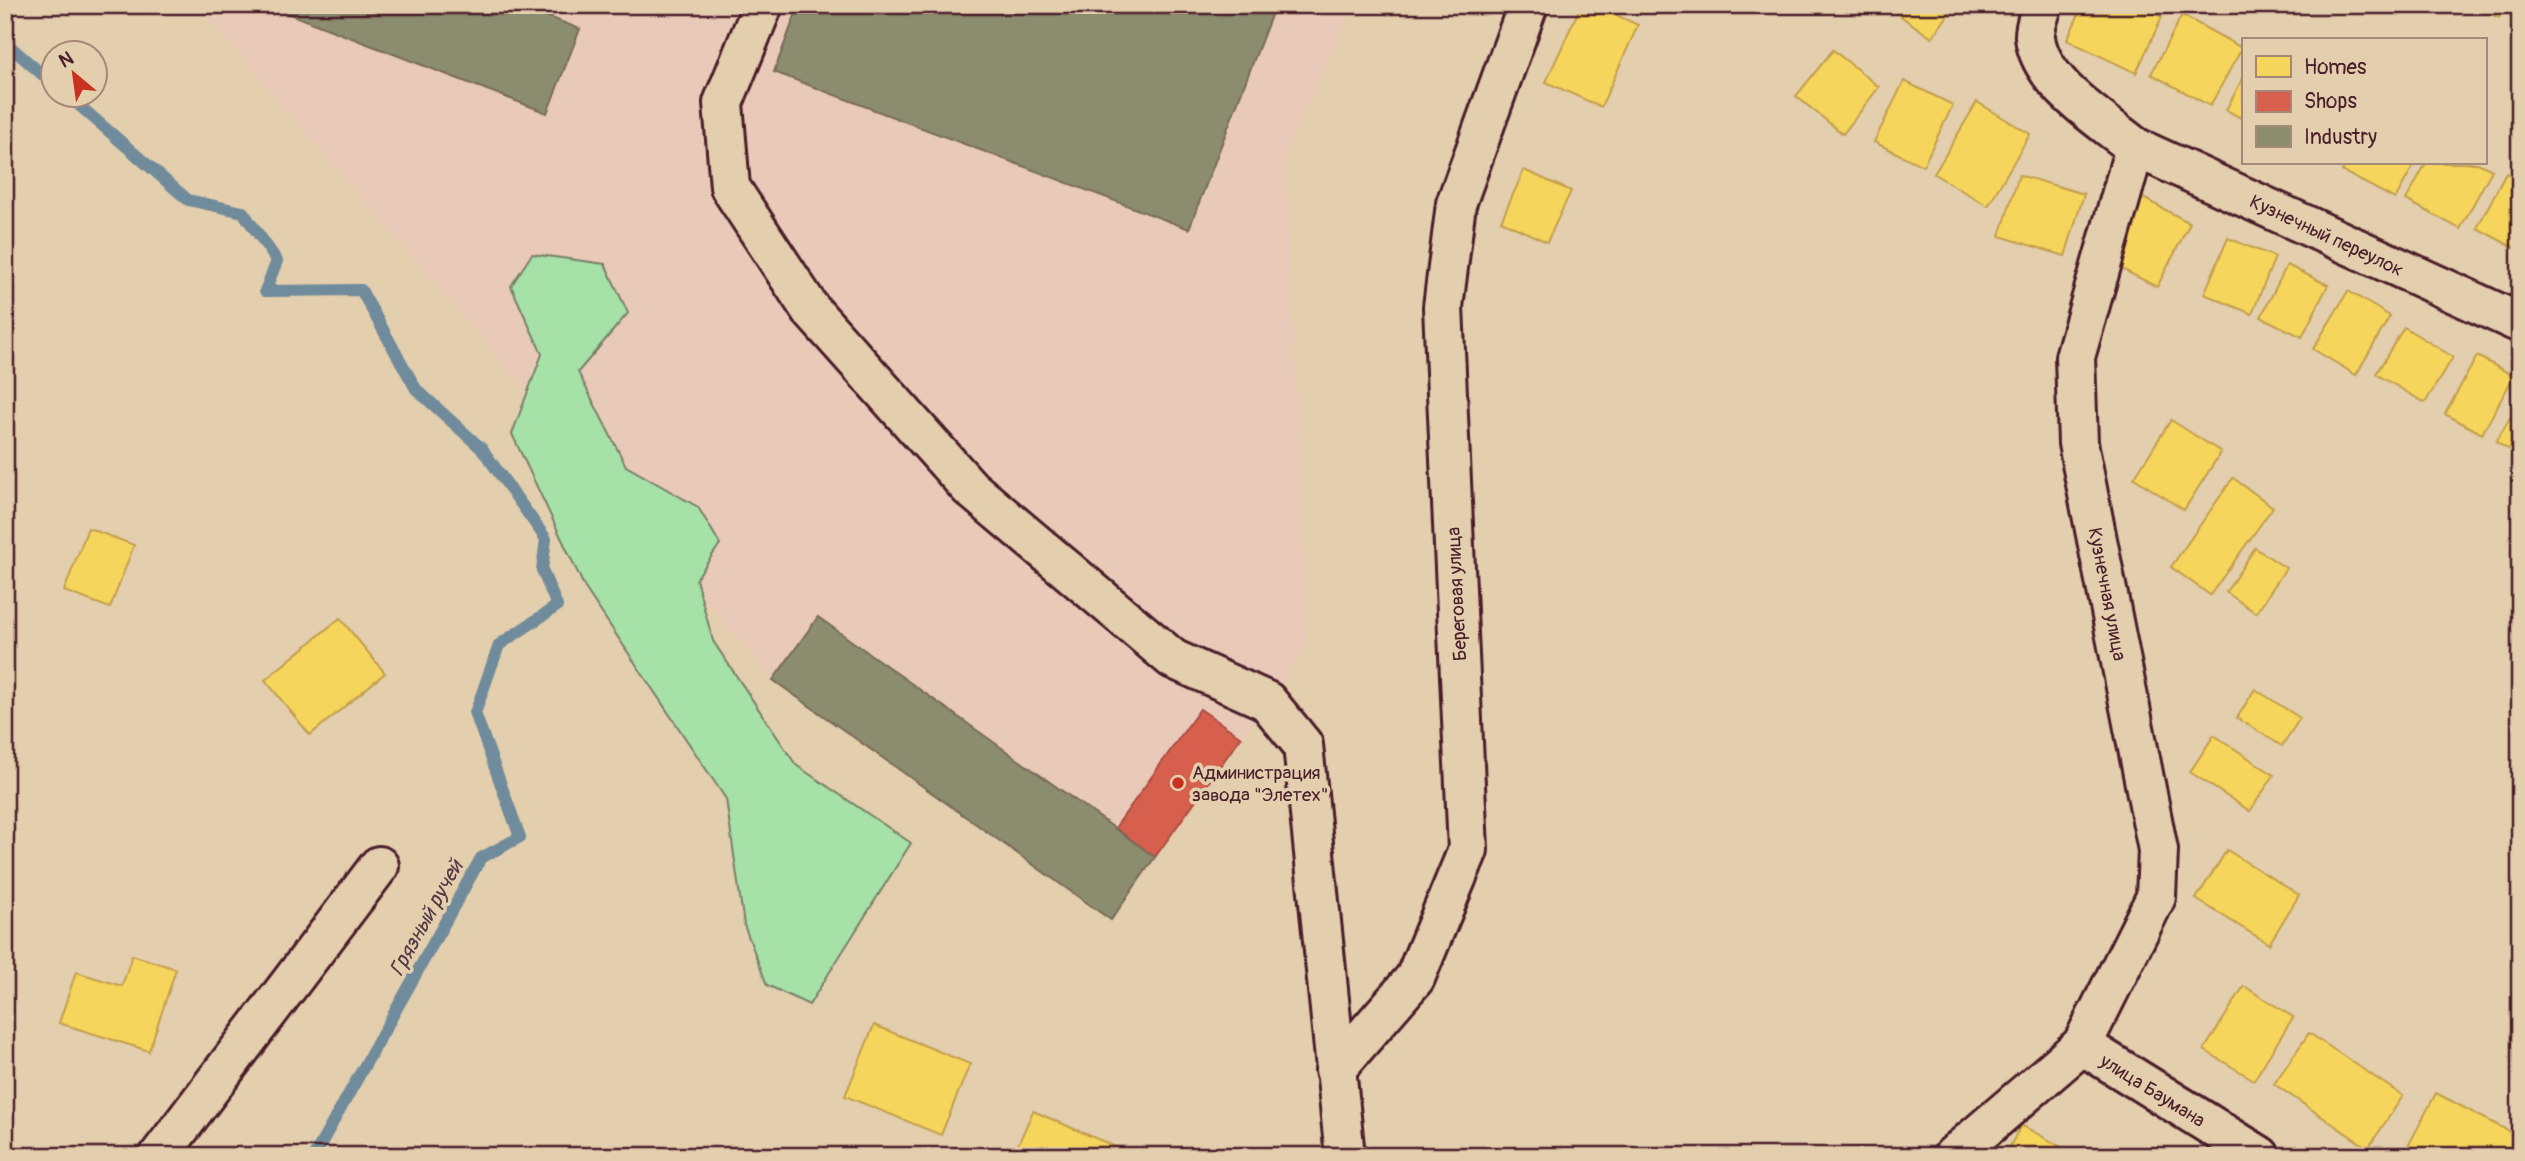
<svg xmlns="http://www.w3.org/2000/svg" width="2525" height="1161" font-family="Pangolin,sans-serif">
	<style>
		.built { fill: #e9c9b8 }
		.green { fill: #a6e1a7; stroke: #788069; stroke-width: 2 }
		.homes { fill: #f6d55c; stroke: #c29e4d; stroke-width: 2 }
		.shops { fill: #d6604d; stroke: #ac4c43; stroke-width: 2 }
		.industry { fill: #8c8c6e; stroke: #786b5a; stroke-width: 2 }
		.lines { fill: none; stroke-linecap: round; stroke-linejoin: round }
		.stream { stroke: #6f8b9b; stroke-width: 12 }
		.minor-casing { stroke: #4a1f2b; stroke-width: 44 }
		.minor { stroke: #e3cead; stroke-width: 38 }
		.poi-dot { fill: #c8321e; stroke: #e3cead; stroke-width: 2.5 }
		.labels { text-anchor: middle; stroke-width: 7; stroke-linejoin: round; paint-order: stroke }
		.street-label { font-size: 19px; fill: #4a1f2b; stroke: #e3cead }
		.poi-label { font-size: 19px; fill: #4a1f2b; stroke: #e3cead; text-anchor: start }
		.water-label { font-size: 21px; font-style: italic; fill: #533a47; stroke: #e3cead }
	</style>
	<rect width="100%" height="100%" fill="#e3cead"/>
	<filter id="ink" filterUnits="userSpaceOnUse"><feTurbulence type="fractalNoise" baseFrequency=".0143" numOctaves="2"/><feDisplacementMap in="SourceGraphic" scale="14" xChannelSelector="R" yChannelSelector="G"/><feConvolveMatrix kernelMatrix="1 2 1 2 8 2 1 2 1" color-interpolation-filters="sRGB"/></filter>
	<g filter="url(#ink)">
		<polygon class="built" points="197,5 1354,5 1285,153 1308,645 1111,920 773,680"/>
		<polygon class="green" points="532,254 605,264 628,313 578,372 626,466 698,507 720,544 696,579 713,641 796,765 911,843 809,1005 767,985 744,925 726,799 585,588 512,434 542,354 511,286"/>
		<g class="homes">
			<polygon points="1581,5 1594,5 1638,25 1601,107 1546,82"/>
			<polygon points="1885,5 1955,5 1932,38"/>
			<polygon points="2083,5 2137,5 2162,17 2136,73 2067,40"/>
			<polygon points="2473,5 2505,5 2499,18"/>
			<polygon points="2182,15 2242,48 2210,106 2151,74"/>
			<polygon points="1833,50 1879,87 1843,134 1796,96"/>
			<polygon points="2243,78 2243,119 2226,110"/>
			<polygon points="1904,81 1953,105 1923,166 1874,142"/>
			<polygon points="1977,102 2030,134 1988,206 1934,174"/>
			<polygon points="2347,163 2415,163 2395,199 2342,171"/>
			<polygon points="2426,163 2478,163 2492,170 2460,229 2406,200"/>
			<polygon points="1524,170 1571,191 1547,242 1501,221"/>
			<polygon points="2506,173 2520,181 2520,251 2477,228"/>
			<polygon points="2019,175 2084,194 2065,256 2000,236"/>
			<polygon points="2143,198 2190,223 2157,287 2110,263"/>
			<polygon points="2228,238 2275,257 2252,314 2204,294"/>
			<polygon points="2287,265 2328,285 2302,337 2261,317"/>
			<polygon points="2348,291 2390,316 2356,375 2313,349"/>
			<polygon points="2404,327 2453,357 2425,403 2376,374"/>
			<polygon points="2477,356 2514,376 2482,434 2445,414"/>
			<polygon points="2520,401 2520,456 2496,442"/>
			<polygon points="2171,420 2221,452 2184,510 2134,478"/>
			<polygon points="2233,478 2273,507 2210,595 2171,567"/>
			<polygon points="88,528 134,545 110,608 64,591"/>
			<polygon points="2255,548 2286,568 2256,613 2226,592"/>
			<polygon points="340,618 385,673 310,735 265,680"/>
			<polygon points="2255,689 2300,718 2282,746 2237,718"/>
			<polygon points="2214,735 2274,775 2250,811 2190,772"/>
			<polygon points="2227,850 2299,895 2269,944 2196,899"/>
			<polygon points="132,955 176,969 149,1051 59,1023 76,972 122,986"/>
			<polygon points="2244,986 2293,1017 2254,1080 2204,1050"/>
			<polygon points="874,1025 970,1064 941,1135 845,1096"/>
			<polygon points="2309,1033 2403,1096 2368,1148 2274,1084"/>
			<polygon points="2436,1093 2520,1137 2511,1156 2403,1156"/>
			<polygon points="1033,1111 1132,1154 1131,1156 1013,1156"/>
			<polygon points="2021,1125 2078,1156 2005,1156"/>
		</g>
		<polygon class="shops" points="1200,709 1241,737 1155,857 1115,828"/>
		<g class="industry">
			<polygon points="266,5 519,5 580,29 547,113"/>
			<polygon points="799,5 1275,5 1189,229 774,72"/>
			<polygon points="818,617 1155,857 1111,920 773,680"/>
		</g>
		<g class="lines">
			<g class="stream">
				<polyline points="5,42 52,83"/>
				<polyline points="66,94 188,200 243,212 277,261 265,291 361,290 416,389 482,449 546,539 542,570 557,606 499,645 475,713 520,837 481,858 314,1156"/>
			</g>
			<defs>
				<g id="minor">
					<polyline points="763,5 723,103 730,187 810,309 970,488 1173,659 1267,701 1303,745 1345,1156"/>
					<polyline points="2135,147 2520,323"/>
					<polyline points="2082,1045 2260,1156"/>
					<polyline points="1335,1070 1415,978 1468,850 1443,307 1456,204 1528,5"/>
					<polyline points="159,1156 379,866"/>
					<path d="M1953 1156 2082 1045 2156 897 2158 850 2078 443 2075 357 2135 147C2102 120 2040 83 2035 37 2034 27 2040 15 2042 5"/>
				</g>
			</defs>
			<use href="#minor" class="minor-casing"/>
			<use href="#minor" class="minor"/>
		</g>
	</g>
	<circle class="poi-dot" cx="1178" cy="783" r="7"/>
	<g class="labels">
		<g class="street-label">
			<text transform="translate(2327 235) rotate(25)" y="7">Кузнечный переулок</text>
			<text transform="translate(1456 594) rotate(-93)" y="7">Береговая улица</text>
			<text transform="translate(2108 594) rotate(79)" y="7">Кузнечная улица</text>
			<text transform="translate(2153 1090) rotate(32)" y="7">улица Баумана</text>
		</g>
		<g class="poi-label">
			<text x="1192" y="779">Администрация<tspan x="1192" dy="22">завода "Элетех"</tspan></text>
		</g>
		<g class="water-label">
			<text transform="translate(426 918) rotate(-61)" y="7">Грязный ручей</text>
		</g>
	</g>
	<rect width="2525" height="1161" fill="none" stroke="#e3cead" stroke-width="28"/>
	<rect x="14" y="14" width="2497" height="1133" fill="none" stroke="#4a1f2b" stroke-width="2.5" filter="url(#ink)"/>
	<rect x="2242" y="38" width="245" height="126" fill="#e3cead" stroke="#a68879" stroke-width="2"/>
	<rect x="2256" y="56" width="35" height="21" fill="#f6d55c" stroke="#a68879" stroke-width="2"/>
	<text x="2304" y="74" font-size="21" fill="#4a1f2b">Homes</text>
	<rect x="2256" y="91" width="35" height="21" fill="#d6604d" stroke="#a68879" stroke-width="2"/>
	<text x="2304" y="108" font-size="21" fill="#4a1f2b">Shops</text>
	<rect x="2256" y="126" width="35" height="21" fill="#8c8c6e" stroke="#a68879" stroke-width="2"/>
	<text x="2304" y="144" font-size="21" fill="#4a1f2b">Industry</text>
	<g transform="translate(74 74) rotate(331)"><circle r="33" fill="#e3cead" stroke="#a68879" stroke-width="2"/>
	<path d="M0-5L12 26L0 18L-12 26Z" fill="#c8321e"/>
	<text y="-10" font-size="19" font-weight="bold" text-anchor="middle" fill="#4a1f2b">N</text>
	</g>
</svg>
